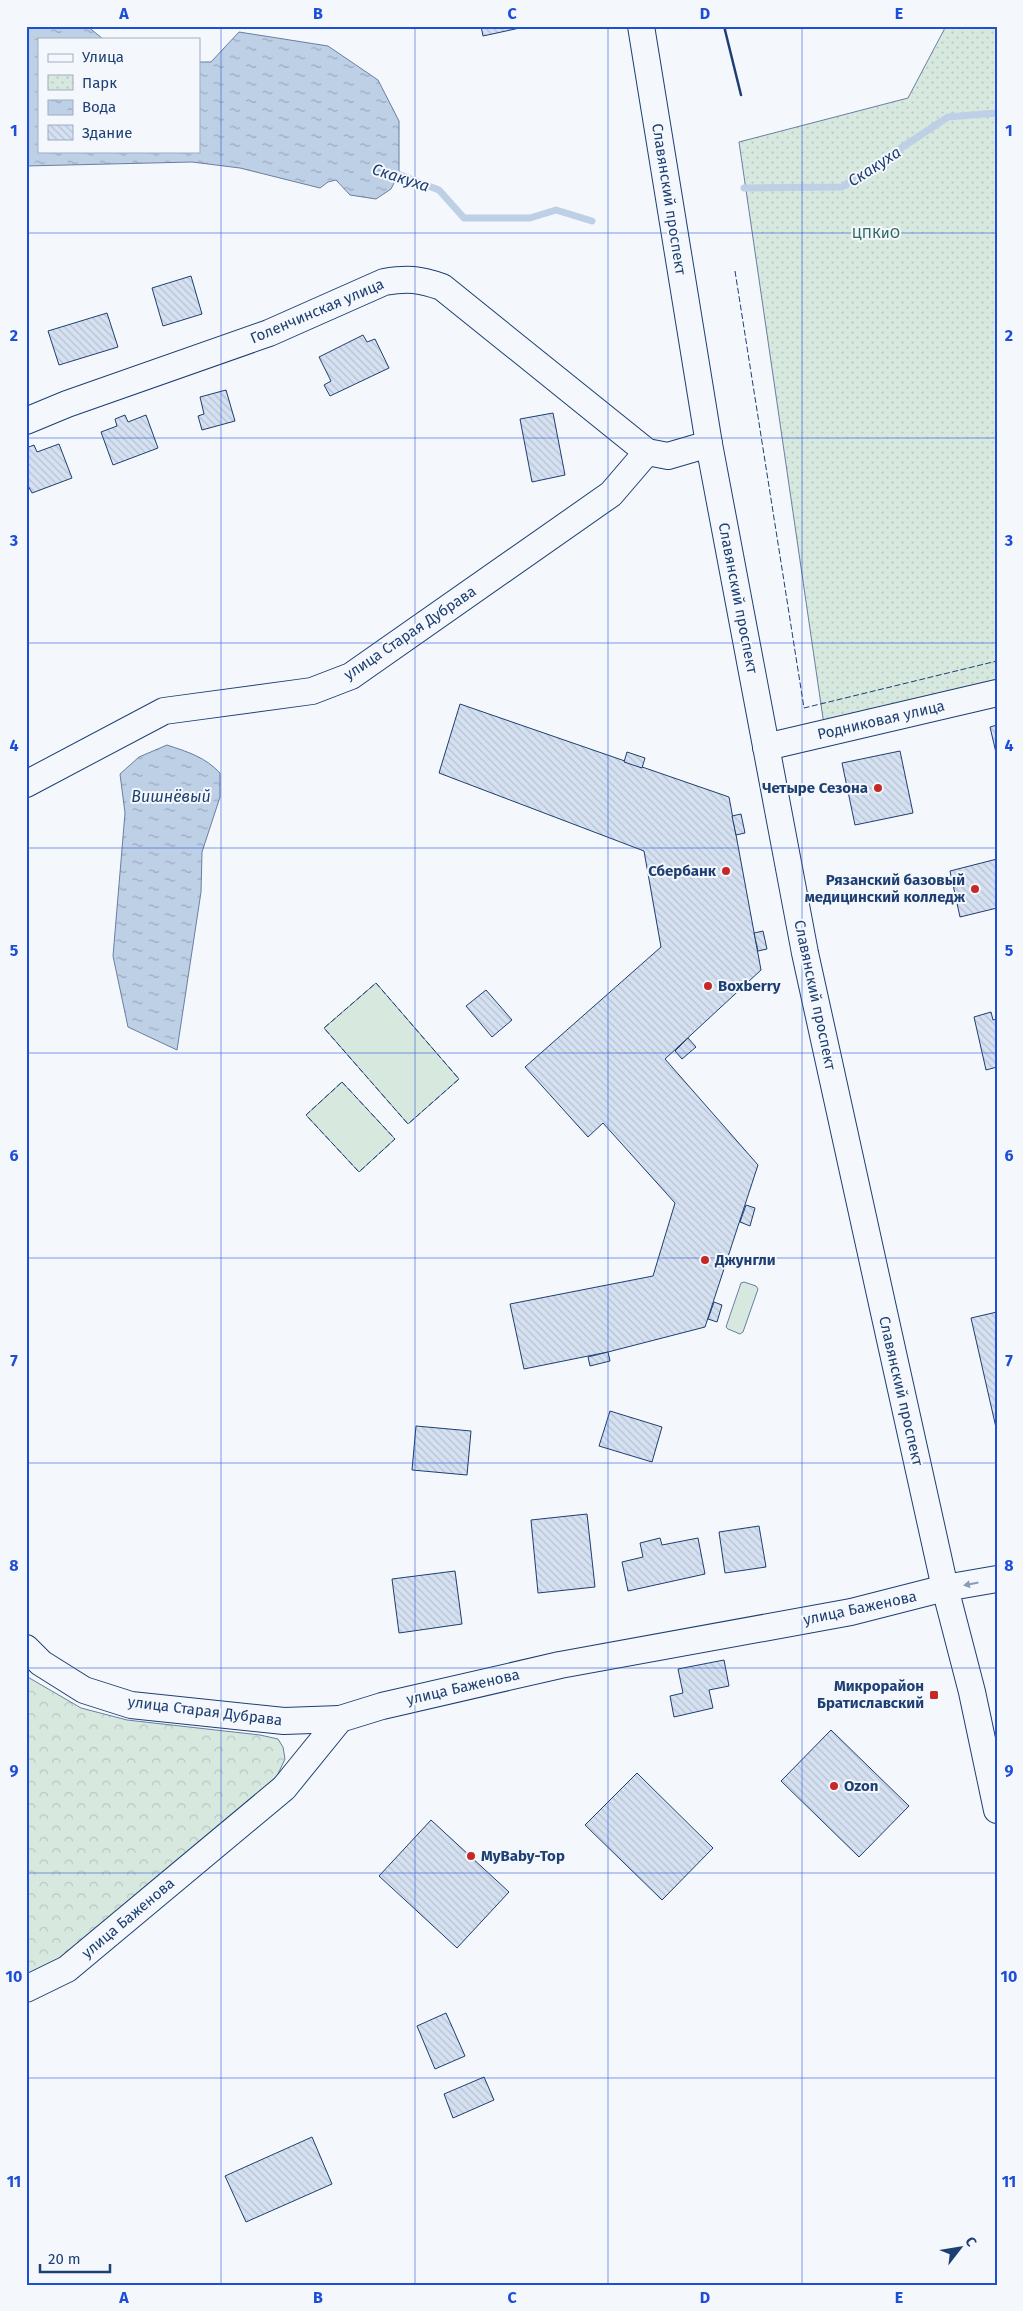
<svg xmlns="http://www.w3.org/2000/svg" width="1023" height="2311" font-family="'Fira Sans',sans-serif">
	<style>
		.grass { fill: #d7e8df; stroke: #687fa3 }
		.forest { fill: url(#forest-crowns); stroke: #687fa3 }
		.park { fill: url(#park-dots); stroke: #687fa3 }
		.water { fill: url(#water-ripples); stroke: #687fa3 }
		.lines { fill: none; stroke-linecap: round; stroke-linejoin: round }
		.stream { stroke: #bed0e5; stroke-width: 7 }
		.building { fill: url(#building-back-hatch); stroke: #1d3f73 }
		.minor-casing { stroke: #1d3f73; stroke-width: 28 }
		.minor { stroke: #f4f7fb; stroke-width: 26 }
		.fence { stroke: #1d3f73; stroke-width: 1; stroke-dasharray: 6 2.5; stroke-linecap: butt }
		.wall { stroke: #1d3f73; stroke-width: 2.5 }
		.oneway { fill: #889bb7 }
		.grid { fill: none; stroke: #1d4ed8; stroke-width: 1; stroke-opacity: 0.55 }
		.poi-dot { fill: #c62828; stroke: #f4f7fb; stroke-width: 2 }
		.labels { text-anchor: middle; stroke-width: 4; stroke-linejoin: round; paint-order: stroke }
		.street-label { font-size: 15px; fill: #1d3f73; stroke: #f4f7fb }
		.park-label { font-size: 15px; fill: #2c6c60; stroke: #f4f7fb }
		.poi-label { font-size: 15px; font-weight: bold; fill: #1d3f73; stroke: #f4f7fb; text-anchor: end }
		.water-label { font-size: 16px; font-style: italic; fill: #1d3f73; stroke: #f4f7fb }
		.neatline { fill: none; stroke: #1d4ed8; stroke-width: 2 }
		.grid-label { font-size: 16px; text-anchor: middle; font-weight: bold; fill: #1d4ed8 }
	</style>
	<defs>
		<pattern id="forest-crowns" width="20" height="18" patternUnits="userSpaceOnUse" patternTransform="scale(1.25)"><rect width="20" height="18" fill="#d7e8df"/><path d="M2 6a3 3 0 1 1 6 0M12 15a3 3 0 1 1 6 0" fill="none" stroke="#b8c8c3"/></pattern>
		<pattern id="park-dots" width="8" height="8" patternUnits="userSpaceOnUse" patternTransform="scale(1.25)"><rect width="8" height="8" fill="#d7e8df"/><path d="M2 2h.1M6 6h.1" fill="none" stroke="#b8c8c3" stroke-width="1.8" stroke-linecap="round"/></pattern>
		<pattern id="water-ripples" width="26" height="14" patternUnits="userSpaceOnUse" patternTransform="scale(1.25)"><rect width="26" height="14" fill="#bed0e5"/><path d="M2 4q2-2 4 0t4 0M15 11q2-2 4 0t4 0" fill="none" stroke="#9aaabe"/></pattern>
		<pattern id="building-back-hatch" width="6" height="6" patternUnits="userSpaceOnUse" patternTransform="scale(1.25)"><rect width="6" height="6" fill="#d5e0f0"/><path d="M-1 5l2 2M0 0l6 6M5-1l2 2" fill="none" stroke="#b6c1d1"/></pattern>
	</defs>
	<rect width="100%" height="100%" fill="#f4f7fb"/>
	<g class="grass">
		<polygon points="376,983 459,1079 408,1124 324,1028"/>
		<polygon points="342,1082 395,1139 359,1172 306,1115"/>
		<polygon points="744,1282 756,1286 758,1289 743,1332 740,1334 728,1329 726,1327 741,1283"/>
	</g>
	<polygon class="forest" points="26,1676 81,1708 127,1720 260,1735 278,1739 283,1747 285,1759 277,1776 223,1828 62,1958 26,1977"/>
	<polygon class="park" points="946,26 997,26 997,684 824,725 739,142 908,98"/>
	<g class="water">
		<polygon points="26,26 87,26 103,39 39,39 39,151 199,151 199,62 211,62 239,32 328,46 378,80 399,121 399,173 391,189 376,199 350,195 336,180 328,182 320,188 240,168 192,162 26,166"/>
		<path d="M167 745C188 752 205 757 220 773V797L202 852 201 892 177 1050 128 1027 113 956 125 813 120 774 139 757Z"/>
	</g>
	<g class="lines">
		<g class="stream">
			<polyline points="390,171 439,190 464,218 530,218 556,210 592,221"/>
			<polyline points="744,188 842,187 948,117 997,113"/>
		</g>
	</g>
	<g class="building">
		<polygon points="481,26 529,26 483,36"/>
		<polygon points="191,276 202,314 163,326 152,288"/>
		<polygon points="107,313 118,347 59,365 48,331"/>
		<polygon points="363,335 367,342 375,339 389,368 330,396 324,385 331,381 319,357"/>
		<polygon points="226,390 235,421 202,430 198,416 204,414 200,397"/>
		<polygon points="553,413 565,475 532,482 520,419"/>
		<polygon points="125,415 128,422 146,415 158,448 113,465 101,432 117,426 115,419"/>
		<polygon points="59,444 72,478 32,493 26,482 26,448 34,445 37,452"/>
		<polygon points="460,704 729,797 761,970 665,1059 758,1165 705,1327 608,1352 524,1369 510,1304 653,1276 675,1203 603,1123 588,1137 525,1067 661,947 644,851 439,773"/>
		<polygon points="997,725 997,757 990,727"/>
		<polygon points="900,751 913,813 855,825 842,763"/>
		<polygon points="627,752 645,758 642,768 624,762"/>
		<polygon points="741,814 745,833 736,835 732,816"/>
		<polygon points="997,859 997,908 960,917 950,871"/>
		<polygon points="763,931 767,949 758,951 754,933"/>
		<polygon points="486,990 512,1020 492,1037 466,1006"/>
		<polygon points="991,1012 993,1020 997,1019 997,1067 986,1070 974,1017"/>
		<polygon points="688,1038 696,1047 682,1059 675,1051"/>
		<polygon points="746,1205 755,1208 750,1226 740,1222"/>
		<polygon points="714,1302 722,1305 717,1322 708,1319"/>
		<polygon points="997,1312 997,1432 971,1318"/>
		<polygon points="608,1352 610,1361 590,1366 588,1357"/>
		<polygon points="610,1411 662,1427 652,1462 599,1446"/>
		<polygon points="416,1426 471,1431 467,1475 412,1470"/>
		<polygon points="587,1514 595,1587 538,1593 531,1520"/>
		<polygon points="759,1526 766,1567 725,1573 719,1532"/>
		<polygon points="660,1538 662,1545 698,1538 705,1574 628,1591 622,1562 643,1557 640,1543"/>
		<polygon points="455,1571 462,1624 399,1633 392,1579"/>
		<polygon points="724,1660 729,1686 709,1690 713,1708 674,1717 670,1696 683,1693 678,1669"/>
		<polygon points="831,1730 909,1806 859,1857 781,1781"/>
		<polygon points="637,1773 713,1848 662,1900 585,1825"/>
		<polygon points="431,1820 509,1892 457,1948 379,1876"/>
		<polygon points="446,2013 465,2056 435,2069 417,2026"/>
		<polygon points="484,2077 494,2100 453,2118 444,2094"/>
		<polygon points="312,2137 332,2184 246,2222 225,2176"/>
	</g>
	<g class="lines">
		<defs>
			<g id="minor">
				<polyline points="641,26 709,444 805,953 883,1308 945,1588 972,1692 997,1810"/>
				<path d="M26 421 67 404 269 333 384 282C408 278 419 279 442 287L647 452 668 456 709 444"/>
				<polyline points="766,747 997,693"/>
				<polyline points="26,784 164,711 312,691 351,676 611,494 647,452"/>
				<polyline points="26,1648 41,1663 84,1690 131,1705 284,1721 340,1719"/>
				<polyline points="26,1989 67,1969 284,1788 340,1719 382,1706 560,1665 851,1612 945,1588 997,1579"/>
			</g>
		</defs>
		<use href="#minor" class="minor-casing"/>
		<use href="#minor" class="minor"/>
		<g class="fence">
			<polyline points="735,271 804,708 997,661"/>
			<polygon points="376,983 459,1079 408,1124 324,1028"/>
			<polygon points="342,1082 395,1139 359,1172 306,1115"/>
		</g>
		<polyline class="wall" points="724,26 741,95"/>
	</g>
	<defs><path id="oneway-solid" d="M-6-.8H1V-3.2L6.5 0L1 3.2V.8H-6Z" transform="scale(1.25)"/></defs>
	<use class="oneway" href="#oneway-solid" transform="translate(971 1584) rotate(169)"/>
	<path class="grid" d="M221 26V2285M415 26V2285M608 26V2285M802 26V2285M26 233H997M26 438H997M26 643H997M26 848H997M26 1053H997M26 1258H997M26 1463H997M26 1668H997M26 1873H997M26 2078H997"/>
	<g class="poi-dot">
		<circle cx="878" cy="788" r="5"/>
		<circle cx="726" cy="871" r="5"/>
		<circle cx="975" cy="889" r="5"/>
		<circle cx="708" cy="986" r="5"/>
		<circle cx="705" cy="1260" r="5"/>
		<rect x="929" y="1690" width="10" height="10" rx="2.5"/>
		<circle cx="834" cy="1786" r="5"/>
		<circle cx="471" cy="1856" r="5"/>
	</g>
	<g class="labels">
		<g class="street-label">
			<text transform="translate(669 199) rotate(81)" y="5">Славянский проспект</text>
			<text transform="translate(317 311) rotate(-23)" y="5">Голенчинская улица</text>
			<text transform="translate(738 598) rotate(79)" y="5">Славянский проспект</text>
			<text transform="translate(410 633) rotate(-34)" y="5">улица Старая Дубрава</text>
			<text transform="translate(881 720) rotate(-13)" y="5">Родниковая улица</text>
			<text transform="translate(815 995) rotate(78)" y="5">Славянский проспект</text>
			<text transform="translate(901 1391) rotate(77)" y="5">Славянский проспект</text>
			<text transform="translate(860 1608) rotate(-12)" y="5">улица Баженова</text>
			<text transform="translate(463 1687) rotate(-13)" y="5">улица Баженова</text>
			<text transform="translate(205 1711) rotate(7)" y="5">улица Старая Дубрава</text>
			<text transform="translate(128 1918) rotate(-40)" y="5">улица Баженова</text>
		</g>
		<g class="park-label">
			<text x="876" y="238">ЦПКиО</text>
		</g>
		<g class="poi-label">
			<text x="868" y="793">Четыре Сезона</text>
			<text x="716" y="876">Сбербанк</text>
			<text x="965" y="885">Рязанский базовый<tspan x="965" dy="17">медицинский колледж</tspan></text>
			<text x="718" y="991" text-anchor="start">Boxberry</text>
			<text x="715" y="1265" text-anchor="start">Джунгли</text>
			<text x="924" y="1691">Микрорайон<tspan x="924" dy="17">Братиславский</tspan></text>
			<text x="844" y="1791" text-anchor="start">Ozon</text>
			<text x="481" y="1861" text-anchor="start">MyBaby-Top</text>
		</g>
		<g class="water-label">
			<text transform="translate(874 166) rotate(-33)" y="6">Скакуха</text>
			<text transform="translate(401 177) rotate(18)" y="6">Скакуха</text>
			<text x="171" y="802">Вишнёвый</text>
		</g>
	</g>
	<rect width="1023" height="2311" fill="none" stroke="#f4f7fb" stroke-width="55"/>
	<rect x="38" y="38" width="162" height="115" fill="#f4f7fb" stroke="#9eadc5"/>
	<rect x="48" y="54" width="25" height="8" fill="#f4f7fb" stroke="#9eadc5"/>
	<text x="82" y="62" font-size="15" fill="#1d3f73">Улица</text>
	<rect x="48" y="75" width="25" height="15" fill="url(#park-dots)" stroke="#9eadc5"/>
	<text x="82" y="88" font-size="15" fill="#1d3f73">Парк</text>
	<rect x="48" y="100" width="25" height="15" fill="url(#water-ripples)" stroke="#9eadc5"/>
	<text x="82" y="112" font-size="15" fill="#1d3f73">Вода</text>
	<rect x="48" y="125" width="25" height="15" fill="url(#building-back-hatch)" stroke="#9eadc5"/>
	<text x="82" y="138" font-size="15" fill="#1d3f73">Здание</text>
	<g transform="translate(960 2248) rotate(59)" stroke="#f4f7fb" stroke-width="4" paint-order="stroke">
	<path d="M0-4L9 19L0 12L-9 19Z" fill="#1d3f73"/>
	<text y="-8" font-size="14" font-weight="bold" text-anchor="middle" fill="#1d3f73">С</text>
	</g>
	<path d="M40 2264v8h70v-8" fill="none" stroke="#1d3f73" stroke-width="2.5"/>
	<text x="48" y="2264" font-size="15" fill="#1d3f73" stroke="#f4f7fb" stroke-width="4" paint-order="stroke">20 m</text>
	<rect x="28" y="28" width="968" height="2256" class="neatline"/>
	<g class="grid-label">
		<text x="124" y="19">A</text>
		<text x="318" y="19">B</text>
		<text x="512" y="19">C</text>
		<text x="705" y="19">D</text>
		<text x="899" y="19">E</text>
		<text x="14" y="136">1</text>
		<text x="1009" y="136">1</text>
		<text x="14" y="341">2</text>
		<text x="1009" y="341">2</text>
		<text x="14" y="546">3</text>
		<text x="1009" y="546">3</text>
		<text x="14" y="751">4</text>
		<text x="1009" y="751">4</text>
		<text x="14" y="956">5</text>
		<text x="1009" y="956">5</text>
		<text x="14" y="1161">6</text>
		<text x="1009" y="1161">6</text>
		<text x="14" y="1366">7</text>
		<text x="1009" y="1366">7</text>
		<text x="14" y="1571">8</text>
		<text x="1009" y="1571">8</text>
		<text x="14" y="1776">9</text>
		<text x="1009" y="1776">9</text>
		<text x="14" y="1982">10</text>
		<text x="1009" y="1982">10</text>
		<text x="14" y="2187">11</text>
		<text x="1009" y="2187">11</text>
		<text x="124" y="2303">A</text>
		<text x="318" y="2303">B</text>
		<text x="512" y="2303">C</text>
		<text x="705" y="2303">D</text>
		<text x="899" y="2303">E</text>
	</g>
</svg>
